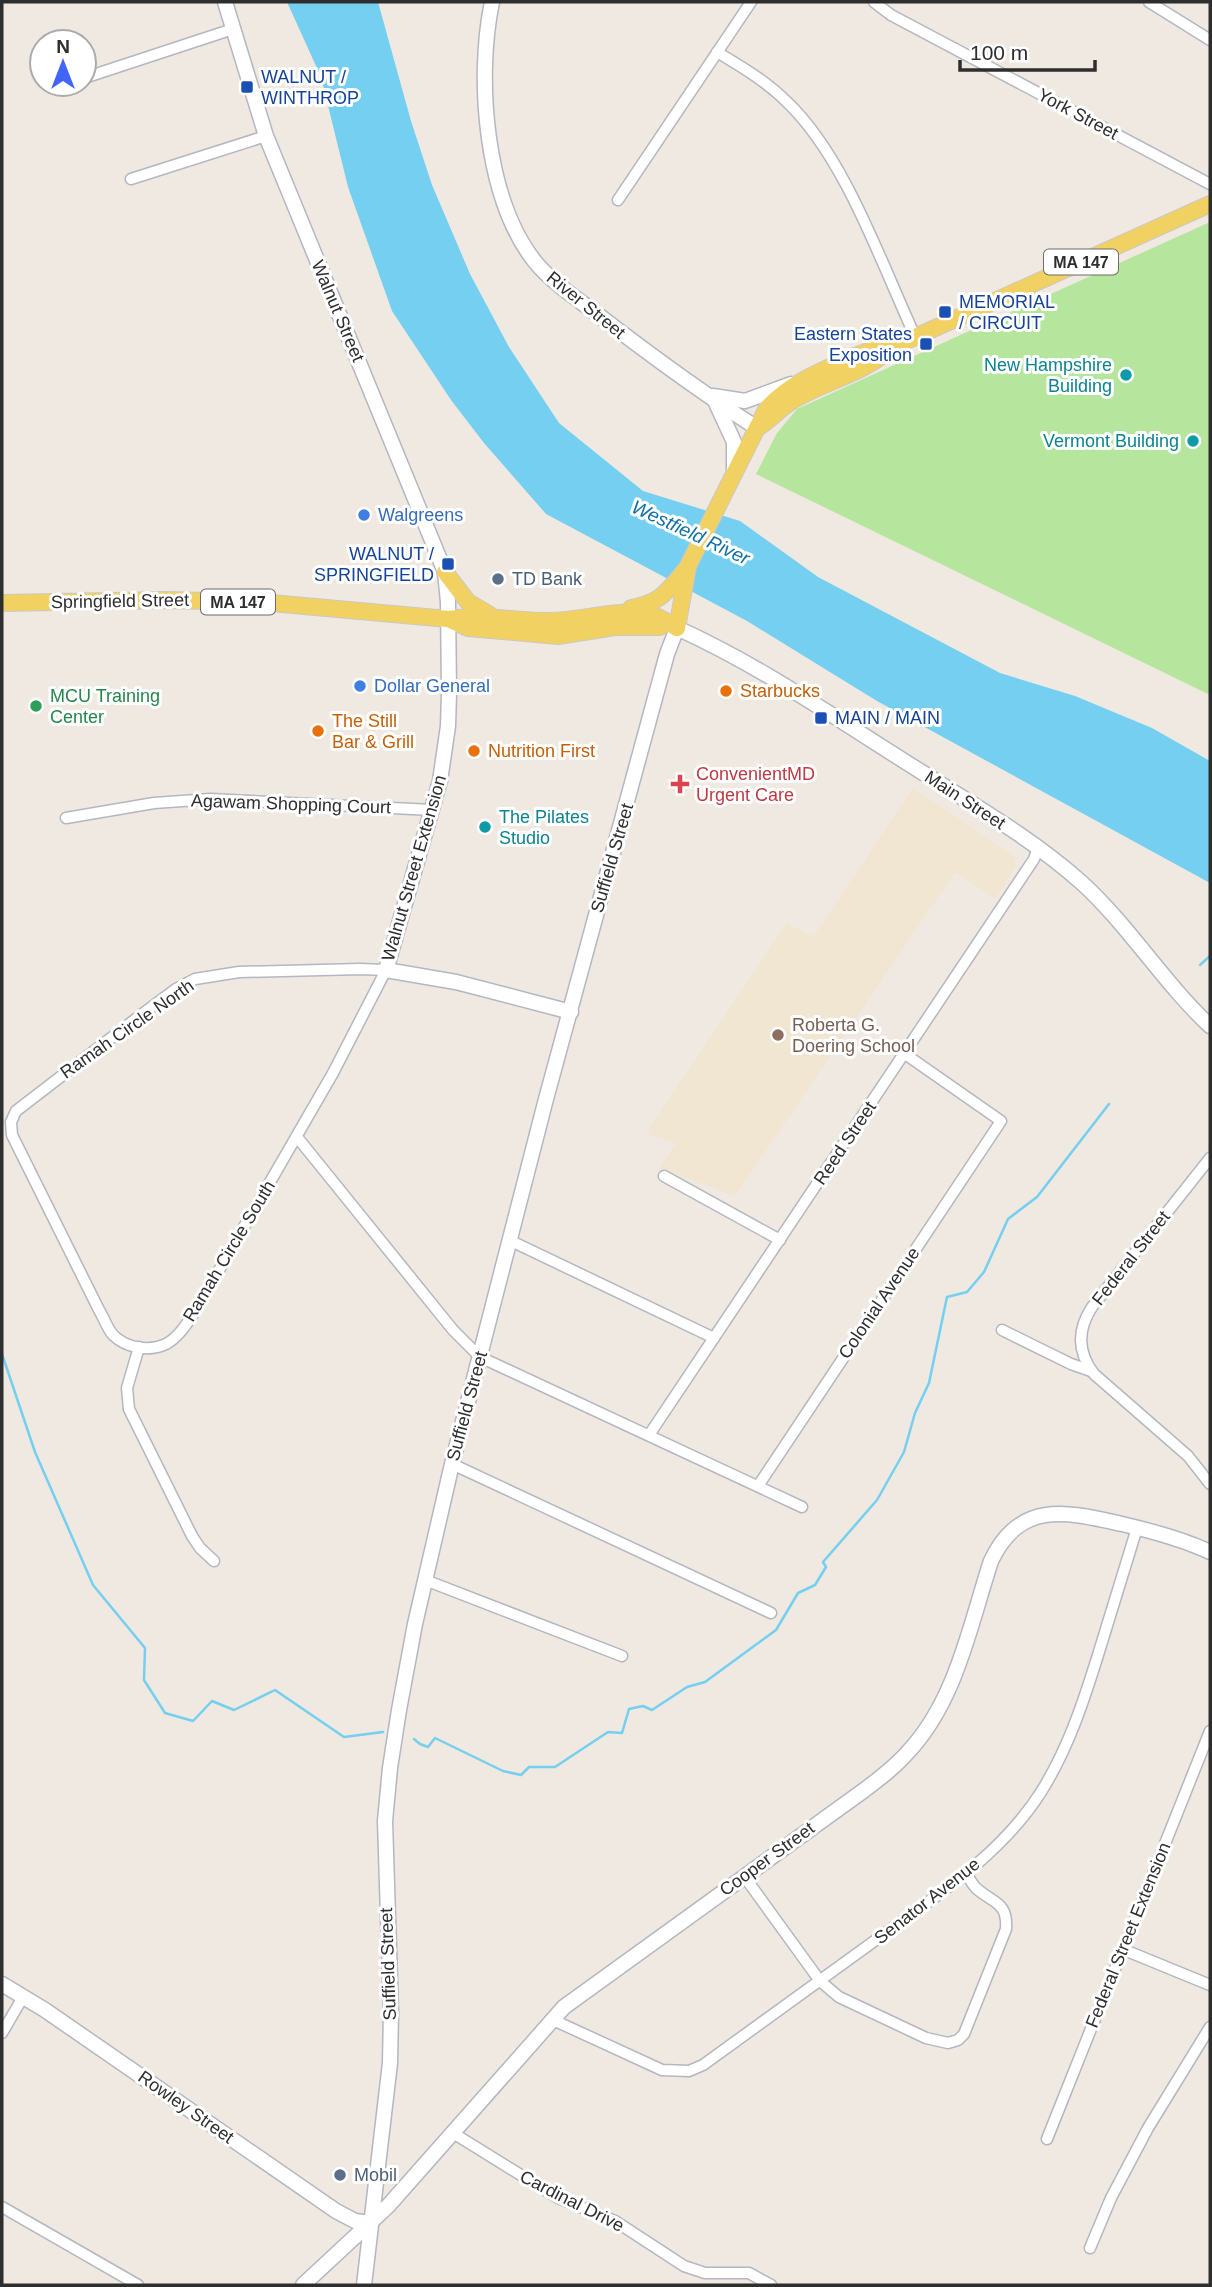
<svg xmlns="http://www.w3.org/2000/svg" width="1212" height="2287" font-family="Arial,sans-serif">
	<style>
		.education { fill: #f0e6d1 }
		.green { fill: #b6e59e }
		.water { fill: #75cff0 }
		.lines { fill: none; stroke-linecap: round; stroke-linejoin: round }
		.stream { stroke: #75cff0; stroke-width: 2.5 }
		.street-casing { stroke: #b4b7c1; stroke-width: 13 }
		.secondary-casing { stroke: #b4b7c1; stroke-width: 17 }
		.primary-casing { stroke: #c9c9c9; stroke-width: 18 }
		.street { stroke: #fff; stroke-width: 10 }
		.secondary { stroke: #fff; stroke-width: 14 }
		.primary { stroke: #f2d163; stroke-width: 16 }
		.transit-dot { fill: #1a4fb4; stroke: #fff; stroke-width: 2.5 }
		.culture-dot { fill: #0f9aa8; stroke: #fff; stroke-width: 2.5 }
		.shop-dot { fill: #3f7fe0; stroke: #fff; stroke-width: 2.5 }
		.service-dot { fill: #5c6f8a; stroke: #fff; stroke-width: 2.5 }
		.food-dot { fill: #e8710a; stroke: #fff; stroke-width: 2.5 }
		.leisure-dot { fill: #2e9e5b; stroke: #fff; stroke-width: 2.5 }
		.health-dot { fill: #e0444e; stroke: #fff; stroke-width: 2.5 }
		.education-dot { fill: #8d6e63; stroke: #fff; stroke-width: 2.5 }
		.labels { text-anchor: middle; stroke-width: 6; stroke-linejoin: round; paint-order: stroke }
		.shield { fill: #fff; stroke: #6d6d6d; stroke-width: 2 }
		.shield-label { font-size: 16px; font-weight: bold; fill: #2e2e2e }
		.transit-label { font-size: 18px; fill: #164399; stroke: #fff; text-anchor: start }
		.street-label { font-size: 18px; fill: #2e2e2e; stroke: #fff }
		.culture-label { font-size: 18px; fill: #0d838f; stroke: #fff; text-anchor: end }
		.shop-label { font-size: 18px; fill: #366cbe; stroke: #fff; text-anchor: start }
		.service-label { font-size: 18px; fill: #4e5e75; stroke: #fff; text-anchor: start }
		.food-label { font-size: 18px; fill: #c56008; stroke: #fff; text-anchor: start }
		.leisure-label { font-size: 18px; fill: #27864d; stroke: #fff; text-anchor: start }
		.health-label { font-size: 18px; fill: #be3a42; stroke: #fff; text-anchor: start }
		.education-label { font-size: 18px; fill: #785e54; stroke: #fff; text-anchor: start }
		.water-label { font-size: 19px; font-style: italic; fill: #0d6fa3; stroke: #fff }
	</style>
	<rect width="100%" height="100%" fill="#efe9e1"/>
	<polygon class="education" points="913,788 1015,857 1016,866 995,899 955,872 735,1196 660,1168 676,1143 646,1133 787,923 813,937"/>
	<polygon class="green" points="1210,222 1210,695 756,474 777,433 797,409"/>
	<polygon class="water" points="287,2 378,2 411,121 432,185 470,274 509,347 559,423 643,491 740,521 818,577 1000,673 1075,696 1152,728 1210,761 1210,883 877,701 747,621 546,514 484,443 451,400 392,311 348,187 321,77"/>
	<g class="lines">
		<g class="stream">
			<polyline points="1200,965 1210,956"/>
			<polyline points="2,1354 35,1452 93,1585 145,1648 144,1680 165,1713 193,1721 212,1701 234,1710 275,1690 344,1737 383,1732"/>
			<polyline points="414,1739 420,1744 428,1747 435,1738 503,1771 521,1775 529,1767 555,1767 608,1732 622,1733 629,1709 643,1706 652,1710 687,1687 705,1682 776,1630 798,1593 815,1585 826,1567 823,1562 877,1500 904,1452 915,1413 929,1383 947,1297 967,1292 984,1272 1008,1219 1037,1197 1109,1104"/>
		</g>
		<defs>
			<g id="street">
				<polyline points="874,2 891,15 1210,184"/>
				<polyline points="1149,2 1210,40"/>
				<path d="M717 52C742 67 766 81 787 102 845 157 881 263 915 336"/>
				<polyline points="84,78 233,29"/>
				<polyline points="131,179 266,136"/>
				<polyline points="618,200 751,2"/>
				<polyline points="66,818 154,803 210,799 433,810"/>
				<path d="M360 969 386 970 333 1073 196 1310C188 1322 179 1337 166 1344 149 1352 126 1348 113 1335 107 1328 104 1318 99 1310L12 1135 11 1122 16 1111 137 1018 176 989 195 979 239 972Z"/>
				<polyline points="297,1137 453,1330 480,1357 802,1507"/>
				<path d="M1210 1158 1092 1307C1077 1330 1077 1352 1094 1374L1188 1456 1210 1484"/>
				<polyline points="664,1176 780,1240"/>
				<polyline points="509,1240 714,1338"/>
				<polyline points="1002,1330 1071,1364 1091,1371"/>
				<polyline points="139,1347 127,1388 129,1409 192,1536 200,1548 214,1561"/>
				<polyline points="649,1435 1034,859 1038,848"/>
				<polyline points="452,1464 771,1613"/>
				<polyline points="758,1486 1001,1121 905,1054"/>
				<polyline points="425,1580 622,1656"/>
				<path d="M744 1876 820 1981 839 1997 926 2038 948 2043 958 2040 964 2034 1006 1929C1008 1901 992 1903 976 1888 972 1884 969 1878 966 1873"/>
				<polyline points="1122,1949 1210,1985"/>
				<path d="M551 2019 662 2070 689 2071 703 2065C763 2021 824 1978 884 1934 941 1893 1003 1852 1041 1792 1068 1749 1083 1703 1098 1655 1111 1613 1124 1570 1137 1528"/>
				<polyline points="2,2033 23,1997"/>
				<polyline points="453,2133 558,2198 615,2221 684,2266 705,2273 749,2273 771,2285"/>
				<polyline points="1047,2139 1210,1731"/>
				<polyline points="2,2207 138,2285"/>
				<polyline points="1090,2248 1111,2198 1148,2128 1210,2027"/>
			</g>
			<g id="secondary">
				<polyline points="225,2 266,136 445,572 448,602 449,693 448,726 440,781 386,970 456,982 571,1012"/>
				<path d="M492 2C476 78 485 200 536 263 553 283 576 298 597 314 649 354 702 393 757 428"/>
				<polyline points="713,396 745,401 791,384"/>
				<polyline points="716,403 734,442 734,473"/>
				<polyline points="2,1984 45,2010 336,2211 355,2221 371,2223"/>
				<path d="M303 2285 388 2206 564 2007 863 1791C879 1779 895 1767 908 1752 956 1701 970 1625 991 1561 1020 1499 1068 1512 1122 1524 1152 1531 1182 1539 1210 1552"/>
				<path d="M364 2285 390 2063 391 2012 385 1821 390 1768 399 1710 415 1624 452 1464 546 1099 667 654 677 628C763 667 840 721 920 771 975 806 1033 839 1082 883 1129 926 1163 982 1210 1026"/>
			</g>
			<g id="primary">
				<path d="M757 428C770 421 779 409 792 401 825 381 864 374 893 347L1210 204"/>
				<polyline points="445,572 468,602 490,615"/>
				<path d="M2 603 165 600 260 602 448 619C482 614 516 621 550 621 586 621 622 605 658 617 664 620 671 624 677 628"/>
				<path d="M631 608C663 602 667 591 687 568"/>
				<polyline points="448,619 468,628 558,636 615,627 660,627"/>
				<path d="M677 628 688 566 767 408C790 384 816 373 846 360 862 353 875 347 893 347"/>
			</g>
		</defs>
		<use href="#street" class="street-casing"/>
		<use href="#secondary" class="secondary-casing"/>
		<use href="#primary" class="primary-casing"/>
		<use href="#street" class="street"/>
		<use href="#secondary" class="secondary"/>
		<use href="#primary" class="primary"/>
	</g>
	<g class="transit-dot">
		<rect x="240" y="80" width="14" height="14" rx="3.5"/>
		<rect x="938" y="305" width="14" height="14" rx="3.5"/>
		<rect x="919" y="337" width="14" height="14" rx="3.5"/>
		<rect x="441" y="557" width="14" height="14" rx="3.5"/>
		<rect x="814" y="711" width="14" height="14" rx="3.5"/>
	</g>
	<g class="culture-dot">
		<circle cx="1126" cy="375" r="7"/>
		<circle cx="1193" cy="441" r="7"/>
		<circle cx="485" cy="827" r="7"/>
	</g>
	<g class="shop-dot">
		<circle cx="364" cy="515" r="7"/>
		<circle cx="360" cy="686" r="7"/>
	</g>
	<g class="service-dot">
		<circle cx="498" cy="579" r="7"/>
		<circle cx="340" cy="2175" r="7"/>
	</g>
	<g class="food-dot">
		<circle cx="726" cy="691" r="7"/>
		<circle cx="318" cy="731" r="7"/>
		<circle cx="474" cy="751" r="7"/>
	</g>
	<circle class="leisure-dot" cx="36" cy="706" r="7"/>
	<path class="health-dot" d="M676.5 773.5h7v7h7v7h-7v7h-7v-7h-7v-7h7z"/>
	<circle class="education-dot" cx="778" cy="1035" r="7"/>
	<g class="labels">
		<g class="shield">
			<rect x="1044" y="249.5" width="74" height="25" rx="5"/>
			<rect x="201" y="589.5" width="74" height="25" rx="5"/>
		</g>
		<g class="shield-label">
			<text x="1081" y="268">MA 147</text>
			<text x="238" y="608">MA 147</text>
		</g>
		<g class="transit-label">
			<text x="261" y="83">WALNUT /<tspan x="261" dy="21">WINTHROP</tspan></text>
			<text x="959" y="308">MEMORIAL<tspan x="959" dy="21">/ CIRCUIT</tspan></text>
			<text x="912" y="340" text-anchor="end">Eastern States<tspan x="912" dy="21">Exposition</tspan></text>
			<text x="434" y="560" text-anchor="end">WALNUT /<tspan x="434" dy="21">SPRINGFIELD</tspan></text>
			<text x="835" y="724">MAIN / MAIN</text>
		</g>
		<g class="street-label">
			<text transform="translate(1078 114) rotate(28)" y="6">York Street</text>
			<text transform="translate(586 305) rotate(39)" y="6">River Street</text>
			<text transform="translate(338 311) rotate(67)" y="6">Walnut Street</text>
			<text transform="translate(120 601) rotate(-1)" y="6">Springfield Street</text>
			<text transform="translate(965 800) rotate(33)" y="6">Main Street</text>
			<text transform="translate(291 804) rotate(2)" y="6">Agawam Shopping Court</text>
			<text transform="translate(612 858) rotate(-74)" y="6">Suffield Street</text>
			<text transform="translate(414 868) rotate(-74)" y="6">Walnut Street Extension</text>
			<text transform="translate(127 1029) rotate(-35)" y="6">Ramah Circle North</text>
			<text transform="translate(845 1143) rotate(-56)" y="6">Reed Street</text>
			<text transform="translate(229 1251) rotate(-59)" y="6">Ramah Circle South</text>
			<text transform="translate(1131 1258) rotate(-52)" y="6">Federal Street</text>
			<text transform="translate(879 1303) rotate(-56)" y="6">Colonial Avenue</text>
			<text transform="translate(467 1406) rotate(-75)" y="6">Suffield Street</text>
			<text transform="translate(767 1859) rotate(-36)" y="6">Cooper Street</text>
			<text transform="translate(927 1901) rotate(-38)" y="6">Senator Avenue</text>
			<text transform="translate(1128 1935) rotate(-68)" y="6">Federal Street Extension</text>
			<text transform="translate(388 1964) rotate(-92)" y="6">Suffield Street</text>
			<text transform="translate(186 2107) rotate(35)" y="6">Rowley Street</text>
			<text transform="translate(572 2201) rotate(27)" y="6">Cardinal Drive</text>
		</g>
		<g class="culture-label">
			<text x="1112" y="371">New Hampshire<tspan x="1112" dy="21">Building</tspan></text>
			<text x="1179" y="447">Vermont Building</text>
			<text x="499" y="823" text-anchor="start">The Pilates<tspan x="499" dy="21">Studio</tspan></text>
		</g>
		<g class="shop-label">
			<text x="378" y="521">Walgreens</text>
			<text x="374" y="692">Dollar General</text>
		</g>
		<g class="service-label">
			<text x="512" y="585">TD Bank</text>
			<text x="354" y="2181">Mobil</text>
		</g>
		<g class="food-label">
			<text x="740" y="697">Starbucks</text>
			<text x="332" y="727">The Still<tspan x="332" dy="21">Bar &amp; Grill</tspan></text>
			<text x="488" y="757">Nutrition First</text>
		</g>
		<g class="leisure-label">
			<text x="50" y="702">MCU Training<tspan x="50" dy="21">Center</tspan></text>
		</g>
		<g class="health-label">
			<text x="696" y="780">ConvenientMD<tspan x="696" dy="21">Urgent Care</tspan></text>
		</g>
		<g class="education-label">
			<text x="792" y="1031">Roberta G.<tspan x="792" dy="21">Doering School</tspan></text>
		</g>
		<g class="water-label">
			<text transform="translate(691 532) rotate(25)" y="7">Westfield River</text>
		</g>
	</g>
	<rect width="1212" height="2287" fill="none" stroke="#2e2e2e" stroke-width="7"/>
	<g transform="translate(63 63)"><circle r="33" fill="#ffffff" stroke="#ababab" stroke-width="2"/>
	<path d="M0-5L12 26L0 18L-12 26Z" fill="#4264fb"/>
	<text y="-10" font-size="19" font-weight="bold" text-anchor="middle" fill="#2e2e2e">N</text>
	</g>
	<path d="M960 60v10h135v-10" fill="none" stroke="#2e2e2e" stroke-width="3.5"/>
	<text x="970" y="60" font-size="21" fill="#2e2e2e" stroke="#ffffff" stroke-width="5" paint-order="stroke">100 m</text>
</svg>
